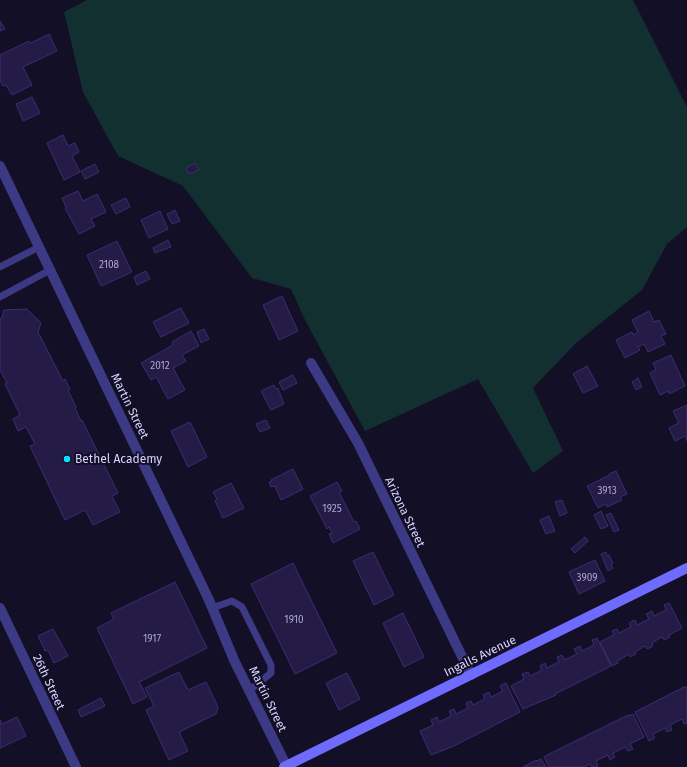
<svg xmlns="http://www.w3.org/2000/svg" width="687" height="767" font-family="'Fira Sans',sans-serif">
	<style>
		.green { fill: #12302f }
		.building { fill: #241b47; stroke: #3b2d73 }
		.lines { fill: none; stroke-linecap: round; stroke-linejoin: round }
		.service { stroke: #3d3a85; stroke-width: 7 }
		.minor { stroke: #3d3a85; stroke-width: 10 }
		.tertiary { stroke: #3d3a85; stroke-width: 10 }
		.secondary { stroke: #6f6bff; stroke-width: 10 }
		.poi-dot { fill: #00e5ff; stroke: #130f26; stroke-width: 1.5 }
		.labels { text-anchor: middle; stroke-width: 4; stroke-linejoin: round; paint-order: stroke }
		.number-label { font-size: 10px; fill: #aca6d1 }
		.street-label { font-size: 12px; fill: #d9d4ff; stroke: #130f26 }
		.poi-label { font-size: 12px; fill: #d9d4ff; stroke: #130f26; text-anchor: start }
	</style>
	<rect width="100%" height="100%" fill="#130f26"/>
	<polygon class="green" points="87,0 633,0 687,107 687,227 667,244 642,290 576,343 533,388 563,451 533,473 478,379 365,431 305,320 291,289 252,278 183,186 118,156 83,92 64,12"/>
	<g class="building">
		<polygon points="0,21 5,29 0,31"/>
		<polygon points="49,34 57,51 23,67 32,85 12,95 6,85 3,86 0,80 0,55 29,41 31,43"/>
		<polygon points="32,97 40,113 23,121 16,104"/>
		<polygon points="63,135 68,146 75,143 79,152 72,156 80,172 64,180 47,143"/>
		<polygon points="195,163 199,170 189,174 186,168"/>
		<polygon points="95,164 99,172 85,179 81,171"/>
		<polygon points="78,191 83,201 97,194 106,212 91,219 95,226 79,234 65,208 66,207 62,198"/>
		<polygon points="126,198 130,207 116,214 111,205"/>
		<polygon points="175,210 180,221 172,224 167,214"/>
		<polygon points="160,211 168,229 149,238 141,220"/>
		<polygon points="168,240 171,247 155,253 153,248"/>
		<polygon points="117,241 132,272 101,286 87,255"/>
		<polygon points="146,271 150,279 137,285 134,277"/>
		<polygon points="282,296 298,331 279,340 263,305"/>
		<polygon points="181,308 189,323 161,337 153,322"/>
		<polygon points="27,309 41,323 38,332 63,381 65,379 70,389 68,390 76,407 75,408 81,421 82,420 118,493 112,496 120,512 93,525 85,510 65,520 30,446 35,444 26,427 18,431 13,419 20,415 5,384 7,383 0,370 0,319 2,318 4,310"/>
		<polygon points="649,311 654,322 659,320 666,334 661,336 665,344 648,352 644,344 638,347 640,350 625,358 616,340 632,332 633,335 638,332 632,320"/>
		<polygon points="204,329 209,339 201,343 197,332"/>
		<polygon points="191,331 199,346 182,355 186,361 173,368 185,390 168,399 156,377 151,380 141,363 173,345 172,342"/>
		<polygon points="671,355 685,386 669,394 668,391 660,395 650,373 656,370 653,363"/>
		<polygon points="587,366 598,386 583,393 573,374"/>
		<polygon points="293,375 297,383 283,390 279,382"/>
		<polygon points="638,378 642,387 636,390 632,382"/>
		<polygon points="274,385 276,389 278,388 284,404 271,410 261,391"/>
		<polygon points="687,405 687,441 685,436 675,441 669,428 679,423 673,411"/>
		<polygon points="266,420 270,428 260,432 256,424"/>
		<polygon points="190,422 207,457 188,467 171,431"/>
		<polygon points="293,469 303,489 281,500 275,486 271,487 269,482 272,481 271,480"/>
		<polygon points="616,471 627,494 620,497 622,500 607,507 606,504 598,508 587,486 610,475 609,474"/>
		<polygon points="337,482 342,491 339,492 354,522 356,521 360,529 333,543 329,534 332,533 329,527 327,529 310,496"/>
		<polygon points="231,483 244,508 223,518 215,501 217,499 213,492"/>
		<polygon points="562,500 567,513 560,516 555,502"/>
		<polygon points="601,511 608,526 601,529 594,515"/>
		<polygon points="611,513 619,530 614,532 606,515"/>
		<polygon points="549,516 555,531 546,534 540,520"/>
		<polygon points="585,537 588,541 575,553 571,549"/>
		<polygon points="373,552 394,595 374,605 353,561"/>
		<polygon points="606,552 607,556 609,555 613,563 611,564 613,568 608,571 601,554"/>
		<polygon points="595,560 605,581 579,594 569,572"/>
		<polygon points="293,563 337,653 295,674 251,584"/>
		<polygon points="175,582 207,648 139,682 147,697 133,704 97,628 114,619 111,613"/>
		<polygon points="669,603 682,628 669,635 670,637 664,640 663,637 660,638 652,643 653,646 647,649 646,646 643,647 635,652 636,654 630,657 628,654 626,655 626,656 617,661 618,663 612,666 600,642 614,635 612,631 617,629 619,633 631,627 629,623 635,620 637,625 649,619 646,614 652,611 654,616 666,610 664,605"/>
		<polygon points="403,613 424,657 404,667 383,623"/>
		<polygon points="53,629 68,656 54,663 48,650 45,651 38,636"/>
		<polygon points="597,638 611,666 555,694 556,695 523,709 511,686 524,679 522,674 528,672 530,676 542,670 540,666 545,663 547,668 559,662 557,657 562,655 565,660 577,654 574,649 580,646 582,651 594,645 592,640"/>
		<polygon points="179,672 188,690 206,682 218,707 216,714 179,732 188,751 169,760 146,710 154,706 145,688"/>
		<polygon points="347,673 360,699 339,710 326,683"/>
		<polygon points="506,683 520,712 454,746 431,755 420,731 433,725 431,720 437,717 439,722 451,716 449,711 454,709 456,714 468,708 466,703 471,701 473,705 485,699 483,695 489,692 491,697 503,691 500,686"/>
		<polygon points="684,687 687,687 687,723 684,724 682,719 670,725 672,730 667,732 665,728 653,734 655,738 649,741 635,712"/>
		<polygon points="101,698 105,706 81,717 78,710"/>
		<polygon points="633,714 644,737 630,744 633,749 628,751 625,747 613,753 615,757 610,760 608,755 596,761 598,766 595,767 592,767 590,764 584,767 549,767 544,757 547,755 628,715 628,716"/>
		<polygon points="17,717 26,736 0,748 0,720 2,724"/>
		<polygon points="541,759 546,767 523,767 536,760 537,761"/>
	</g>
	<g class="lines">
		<g class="service">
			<polyline points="0,267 39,247"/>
			<polyline points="0,297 50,270"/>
			<polyline points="212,608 232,601 242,607 271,665 271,673 249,691"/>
		</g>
		<g class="minor">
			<polyline points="311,363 358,443 471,675"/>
			<polyline points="0,608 76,767"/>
		</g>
		<polyline class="tertiary" points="0,166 209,600 234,660 287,767"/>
		<polyline class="secondary" points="284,767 687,568"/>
	</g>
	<circle class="poi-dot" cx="67" cy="459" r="4"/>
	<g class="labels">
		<g class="number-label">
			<text x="109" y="268">2108</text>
			<text x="160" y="369">2012</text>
			<text x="607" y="494">3913</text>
			<text x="332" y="512">1925</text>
			<text x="587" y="581">3909</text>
			<text x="294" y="623">1910</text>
			<text x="152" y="642">1917</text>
		</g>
		<g class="street-label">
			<text transform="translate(130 406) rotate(64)" y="4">Martin Street</text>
			<text transform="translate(405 512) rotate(64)" y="4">Arizona Street</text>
			<text transform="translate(480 656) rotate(-26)" y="4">Ingalls Avenue</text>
			<text transform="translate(49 682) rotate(65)" y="4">26th Street</text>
			<text transform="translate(268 699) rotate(64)" y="4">Martin Street</text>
		</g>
		<g class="poi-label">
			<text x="75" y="463">Bethel Academy</text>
		</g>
	</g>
</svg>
